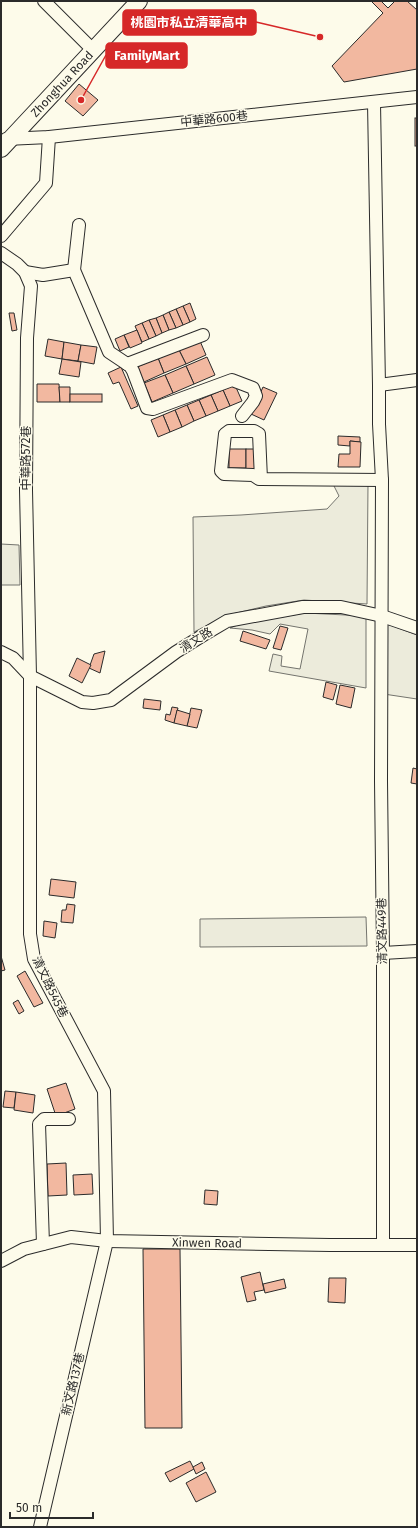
<svg xmlns="http://www.w3.org/2000/svg" width="418" height="1528" font-family="'Fira Sans','Noto Sans TC',sans-serif">
	<style>
		.green { fill: #ecebdb; stroke: #74746e }
		.building { fill: #f2b8a0; stroke: #2b2b2b }
		.lines { fill: none; stroke-linecap: round; stroke-linejoin: round }
		.minor-casing { stroke: #2b2b2b; stroke-width: 14 }
		.major-casing { stroke: #2b2b2b; stroke-width: 18 }
		.minor { stroke: #fdfbea; stroke-width: 12 }
		.major { stroke: #fdfbea; stroke-width: 16 }
		.labels { text-anchor: middle; stroke-width: 3; stroke-linejoin: round; paint-order: stroke }
		.street-label { font-size: 12px; fill: #2b2b2b; stroke: #fdfbea }
		.leader { fill: none; stroke: #d62828; stroke-width: 1.5 }
		.callout-dot { fill: #d62828; stroke: #fdfbea; stroke-width: 1.5 }
		.callout { fill: #d62828; stroke: #d62828; stroke-width: 1.5 }
		.callout-label { font-size: 13px; text-anchor: middle; font-weight: bold; fill: #fff }
	</style>
	<rect width="100%" height="100%" fill="#fdfbea"/>
	<g class="green">
		<polygon points="333,484 368,484 367,604 304,600 266,606 228,615 194,632 193,517 241,515 327,509 339,496"/>
		<polygon points="1,544 19,545 20,585 1,585"/>
		<polygon points="305,613 366,616 366,688 269,671 273,654 282,656 281,666 300,669 308,629 280,624 270,634 252,630 230,628 240,624"/>
		<polygon points="377,620 417,635 417,699 377,693"/>
		<polygon points="366,917 367,946 200,947 200,919"/>
	</g>
	<g class="building">
		<polygon points="371,1 381,1 388,8 395,1 407,1 417,10 417,69 344,82 332,66 383,13"/>
		<polygon points="79,84 98,100 83,116 65,101"/>
		<rect x="415" y="118" width="2" height="28"/>
		<polygon points="190,303 196,319 190,322 183,306"/>
		<polygon points="183,306 190,322 183,325 176,309"/>
		<polygon points="176,309 183,325 176,328 169,312"/>
		<polygon points="169,312 176,328 169,330 163,315"/>
		<polygon points="9,313 14,313 17,330 12,331"/>
		<polygon points="163,315 169,330 162,333 156,318"/>
		<polygon points="156,318 162,333 156,336 149,320"/>
		<polygon points="149,320 156,336 149,339 142,323"/>
		<polygon points="142,323 149,339 142,342 135,326"/>
		<polygon points="137,330 142,343 130,348 124,335"/>
		<polygon points="124,335 129,347 120,351 115,339"/>
		<polygon points="48,339 64,342 62,359 45,356"/>
		<polygon points="200,341 206,355 186,364 179,350"/>
		<polygon points="64,342 81,345 78,361 62,359"/>
		<polygon points="81,345 97,347 94,364 78,361"/>
		<polygon points="179,350 186,364 164,373 158,358"/>
		<polygon points="207,357 215,375 194,384 186,366"/>
		<polygon points="158,358 164,373 144,382 137,367"/>
		<polygon points="62,359 81,362 79,377 59,374"/>
		<polygon points="186,366 194,384 173,393 165,375"/>
		<polygon points="121,367 138,406 131,409 119,382 113,384 108,373"/>
		<polygon points="165,375 173,393 152,402 144,383"/>
		<polygon points="37,384 59,384 60,402 37,402"/>
		<polygon points="235,385 242,401 230,406 223,390"/>
		<polygon points="59,387 70,387 70,402 60,402"/>
		<polygon points="263,387 277,393 264,420 251,414"/>
		<polygon points="223,390 230,406 218,411 211,395"/>
		<rect x="70" y="394" width="32" height="8"/>
		<polygon points="211,395 218,411 206,416 199,400"/>
		<polygon points="199,400 206,416 194,421 187,405"/>
		<polygon points="187,405 194,421 182,427 175,410"/>
		<polygon points="175,410 182,427 170,432 163,415"/>
		<polygon points="163,415 170,432 158,437 151,420"/>
		<polygon points="338,436 360,437 360,442 350,441 350,446 338,445"/>
		<polygon points="350,441 361,442 360,467 338,467 339,454 350,454"/>
		<rect x="229" y="449" width="17" height="19"/>
		<rect x="246" y="449" width="11" height="21"/>
		<polygon points="280,626 288,628 281,650 273,648"/>
		<polygon points="243,631 270,640 266,649 240,641"/>
		<polygon points="105,651 100,673 89,668 94,654"/>
		<polygon points="77,658 91,665 82,683 69,676"/>
		<polygon points="326,682 337,685 333,700 323,697"/>
		<polygon points="340,685 355,688 351,708 336,704"/>
		<polygon points="144,699 161,701 160,710 143,708"/>
		<polygon points="172,707 178,708 174,723 165,720 166,714 170,715"/>
		<polygon points="191,708 202,710 197,728 187,726"/>
		<polygon points="177,710 190,714 187,726 174,723"/>
		<polygon points="413,768 417,769 417,784 411,783"/>
		<polygon points="51,879 76,882 74,898 49,895"/>
		<polygon points="67,904 75,905 73,923 61,922 62,910 66,910"/>
		<polygon points="44,921 57,923 55,938 43,936"/>
		<polygon points="1,956 5,970 1,971"/>
		<polygon points="25,971 43,1003 34,1007 17,976"/>
		<polygon points="18,1000 24,1011 19,1014 13,1003"/>
		<polygon points="66,1083 75,1109 56,1116 47,1089"/>
		<polygon points="5,1091 16,1092 14,1108 3,1107"/>
		<polygon points="16,1092 35,1095 33,1113 14,1110"/>
		<polygon points="66,1163 67,1195 48,1196 47,1164"/>
		<polygon points="92,1174 93,1194 74,1195 73,1175"/>
		<polygon points="205,1190 218,1191 217,1205 204,1204"/>
		<polygon points="143,1249 180,1249 182,1428 145,1428"/>
		<polygon points="260,1272 264,1290 254,1292 256,1300 247,1302 241,1277"/>
		<polygon points="329,1278 346,1278 345,1303 328,1302"/>
		<polygon points="284,1279 286,1288 265,1293 263,1284"/>
		<polygon points="190,1461 194,1469 170,1482 165,1473"/>
		<polygon points="202,1462 205,1469 196,1474 193,1467"/>
		<polygon points="206,1472 216,1492 196,1502 186,1483"/>
	</g>
	<g class="lines">
		<defs>
			<g id="minor">
				<polyline points="44,1 93,50"/>
				<polyline points="374,103 379,385 379,424 382,480 381,781 383,953 383,1245"/>
				<polyline points="6,139 49,137 417,97"/>
				<polyline points="1,236 46,183 49,137"/>
				<polyline points="1,253 17,264 25,272 31,286 27,338 26,490 30,676 30,934 34,959 104,1091 107,1241 40,1527"/>
				<polyline points="74,270 79,225"/>
				<polyline points="25,272 43,275 74,270 109,352 130,366 133,371 147,408 153,409 232,380 253,388 256,396 253,402 242,416"/>
				<polyline points="127,364 203,335"/>
				<polyline points="379,385 417,380"/>
				<polyline points="261,479 259,434 254,431 229,431 225,434 221,471 224,474 253,475 259,479 261,479 382,480"/>
				<polyline points="1,652 13,658 30,676 82,702 93,703 111,700 176,652 205,634 227,621 303,607 341,607 382,616 417,628"/>
				<polyline points="383,953 417,951"/>
				<polyline points="43,1244 39,1124 44,1119 69,1119"/>
				<polyline points="1,1261 24,1249 71,1237 107,1241 330,1245 417,1245"/>
			</g>
			<polyline id="major" points="1,149 139,1"/>
		</defs>
		<use href="#minor" class="minor-casing"/>
		<use href="#major" class="major-casing"/>
		<use href="#minor" class="minor"/>
		<use href="#major" class="major"/>
	</g>
	<g class="labels">
		<g class="street-label">
			<text transform="translate(62 84) rotate(-47)" y="4">Zhonghua Road</text>
			<text transform="translate(214 119) rotate(-6)" y="4">中華路600巷</text>
			<text transform="translate(26 458) rotate(-90)" y="4">中華路572巷</text>
			<text transform="translate(196 640) rotate(-32)" y="4">清文路</text>
			<text transform="translate(382 931) rotate(-91)" y="4">清文路449巷</text>
			<text transform="translate(50 987) rotate(64)" y="4">清文路545巷</text>
			<text transform="translate(207 1243) rotate(1)" y="4">Xinwen Road</text>
			<text transform="translate(73 1384) rotate(-77)" y="4">新文路137巷</text>
		</g>
	</g>
	<path class="leader" d="M320 37L256 22M81 100L106 55"/>
	<g class="callout-dot">
		<circle cx="320" cy="37" r="4"/>
		<circle cx="81" cy="100" r="4"/>
	</g>
	<g class="callout">
		<rect x="123" y="10" width="133" height="25" rx="4"/>
		<rect x="106" y="43" width="81" height="25" rx="4"/>
	</g>
	<g class="callout-label">
		<text x="189" y="27">桃園市私立清華高中</text>
		<text x="147" y="60">FamilyMart</text>
	</g>
	<rect width="418" height="1528" fill="none" stroke="#2b2b2b" stroke-width="4"/>
	<path d="M10 1512v6h83v-6" fill="none" stroke="#2b2b2b" stroke-width="2"/>
	<text x="16" y="1512" font-size="12" fill="#2b2b2b" stroke="#fdfbea" stroke-width="3" paint-order="stroke">50 m</text>
</svg>
